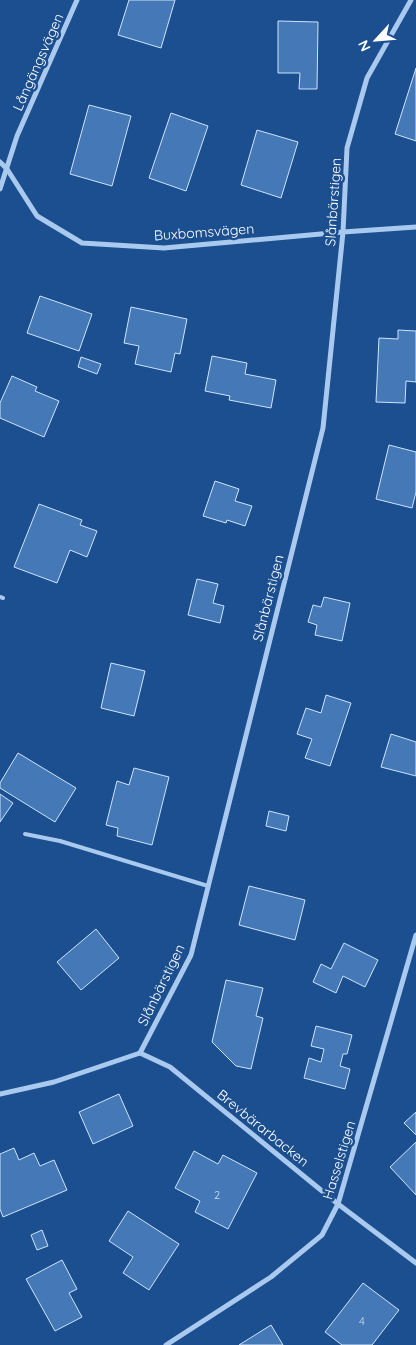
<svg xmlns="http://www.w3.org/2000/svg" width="416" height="1345" font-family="Quicksand,sans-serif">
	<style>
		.building { fill: #4478b7; stroke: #cfe3fa }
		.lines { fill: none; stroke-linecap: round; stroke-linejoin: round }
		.service { stroke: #a9c9ee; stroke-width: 4 }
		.minor { stroke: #a9c9ee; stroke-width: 5 }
		.labels { text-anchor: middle; stroke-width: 5; stroke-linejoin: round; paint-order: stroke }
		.number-label { font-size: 11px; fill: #d0dded }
		.street-label { font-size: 14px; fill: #fff; stroke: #1b4f8f }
	</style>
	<rect width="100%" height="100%" fill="#1b4f8f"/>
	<g class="building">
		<polygon points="129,0 175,0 161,48 118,35"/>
		<polygon points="278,21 318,22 317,89 299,89 300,73 278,73"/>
		<polygon points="416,68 416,141 395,134"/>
		<polygon points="89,105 131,116 112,186 70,174"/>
		<polygon points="171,113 208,126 186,191 149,178"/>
		<polygon points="257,130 298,142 281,198 241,185"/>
		<polygon points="40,296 92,314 79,351 27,333"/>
		<polygon points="131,307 187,319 180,354 175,353 171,372 135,364 139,346 124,343"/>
		<polygon points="398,330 416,331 416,382 406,381 405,403 376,402 379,338 398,339"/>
		<polygon points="212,356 247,363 245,374 276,380 271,408 229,400 230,396 205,391"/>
		<polygon points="81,357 101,364 97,374 78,367"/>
		<polygon points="12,376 37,387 35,391 59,401 44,437 0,418 0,403"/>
		<polygon points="389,445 416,452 416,492 412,508 376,499"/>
		<polygon points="215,481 239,489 235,501 252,506 245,526 227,520 226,523 203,516"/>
		<polygon points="39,504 82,520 80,525 97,531 87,557 70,550 57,583 14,567"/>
		<polygon points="197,579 218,584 213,603 224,606 220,623 188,615"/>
		<polygon points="324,597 350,603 342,641 315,635 317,625 308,622 313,605 321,607"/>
		<polygon points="111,663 145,671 134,716 101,708"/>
		<polygon points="326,695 351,703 330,766 305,758 312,739 297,734 306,708 321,713"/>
		<polygon points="391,734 416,742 416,776 381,767"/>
		<polygon points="18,753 76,788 55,822 0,788 0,783"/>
		<polygon points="134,768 169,777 152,845 117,836 118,828 106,825 117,781 129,785"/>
		<polygon points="0,794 13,803 0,822"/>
		<polygon points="269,811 289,816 286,831 266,826"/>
		<polygon points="249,886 305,900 295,940 239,925"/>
		<polygon points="96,929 119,958 81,990 57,962"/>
		<polygon points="344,943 378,960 365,987 343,976 336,993 313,982 321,964 331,969"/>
		<polygon points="226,980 263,988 256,1016 263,1018 251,1069 236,1066 212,1042"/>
		<polygon points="316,1026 352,1035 347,1054 343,1054 340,1066 350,1069 345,1089 304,1078 309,1058 321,1062 324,1049 311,1046"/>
		<polygon points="119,1094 133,1126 93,1144 79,1112"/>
		<polygon points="416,1112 416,1135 404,1123"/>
		<polygon points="416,1142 416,1195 390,1167"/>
		<polygon points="14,1148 19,1160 34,1153 40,1166 54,1160 67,1190 3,1217 0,1209 0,1154"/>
		<polygon points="194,1151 218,1164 223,1155 257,1173 228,1229 195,1212 200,1201 175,1188"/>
		<polygon points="128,1211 179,1244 149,1290 123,1273 133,1257 109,1241"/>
		<polygon points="42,1230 48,1246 37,1250 31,1235"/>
		<polygon points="62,1260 77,1289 69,1293 82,1317 55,1331 26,1279"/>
		<polygon points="363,1283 399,1310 372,1345 342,1345 325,1332"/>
		<polygon points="271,1325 283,1345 239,1345"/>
	</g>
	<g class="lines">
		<g class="service">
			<polyline points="0,597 3,598"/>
			<polyline points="25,834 60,841 208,886"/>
		</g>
		<g class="minor">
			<polyline points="0,162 7,169 37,216 82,243 164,248 343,232 416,227"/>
			<polyline points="0,189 17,136 77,0"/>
			<polyline points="140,1053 170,1067 338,1204 416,1263"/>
			<polyline points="0,1094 54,1082 140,1053 191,955 323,428 343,232 347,148 367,78 411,0"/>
			<polyline points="166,1345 271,1277 322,1235 338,1204 416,935"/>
		</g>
	</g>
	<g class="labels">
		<g class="number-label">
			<text x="217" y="1199">2</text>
			<text x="362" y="1325">4</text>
		</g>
		<g class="street-label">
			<text transform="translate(38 62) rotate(-66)" y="5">Långängsvägen</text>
			<text transform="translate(333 202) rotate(-86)" y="5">Slånbärstigen</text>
			<text transform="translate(204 232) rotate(-4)" y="5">Buxbomsvägen</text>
			<text transform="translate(268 598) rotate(-76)" y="5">Slånbärstigen</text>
			<text transform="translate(161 985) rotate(-64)" y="5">Slånbärstigen</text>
			<text transform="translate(263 1128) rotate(39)" y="5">Brevbärarbacken</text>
			<text transform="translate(339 1160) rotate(-73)" y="5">Hasselstigen</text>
		</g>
	</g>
	<g transform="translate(376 40) rotate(244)" stroke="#1b4f8f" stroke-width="4" paint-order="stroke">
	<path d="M0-4L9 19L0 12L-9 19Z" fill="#ffffff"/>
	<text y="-8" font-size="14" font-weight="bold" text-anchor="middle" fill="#ffffff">N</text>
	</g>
</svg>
